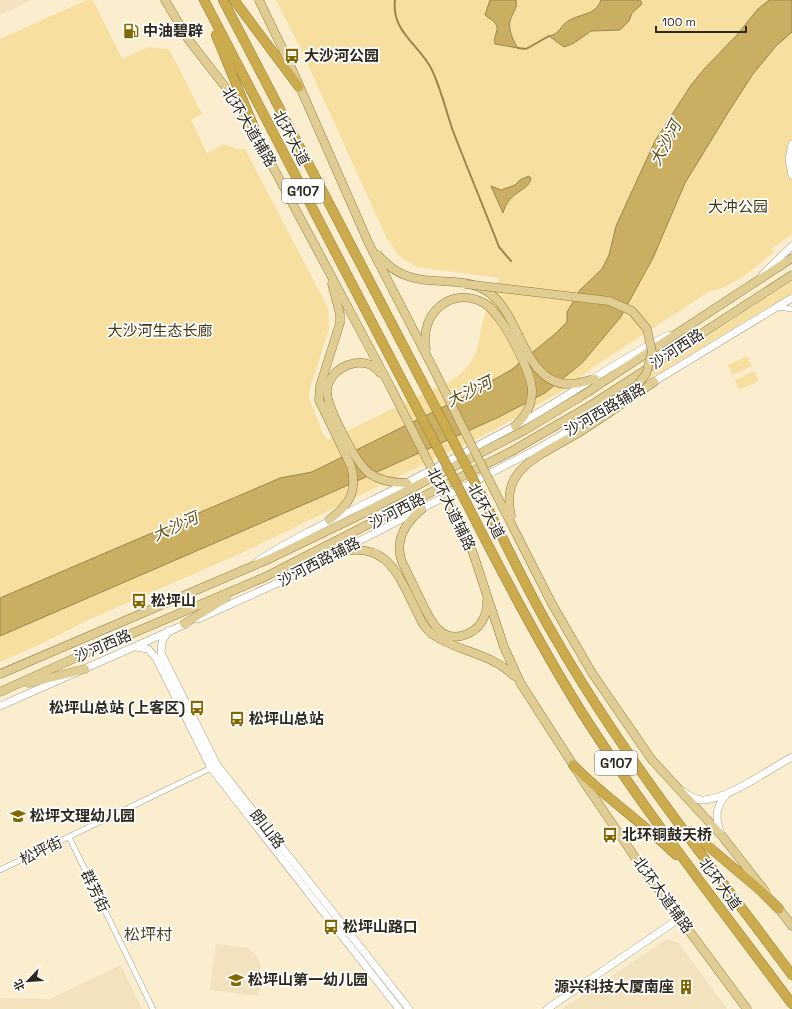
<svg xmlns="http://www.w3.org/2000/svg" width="792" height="1009" font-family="'Space Grotesk','Noto Sans SC',sans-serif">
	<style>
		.built { fill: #f2e3be }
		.green { fill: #f7df9f }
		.water { fill: #caae62; stroke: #9b864e }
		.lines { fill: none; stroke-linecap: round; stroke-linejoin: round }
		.stream { stroke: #9b864e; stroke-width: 2 }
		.street-casing { stroke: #aa9f82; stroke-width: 6 }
		.secondary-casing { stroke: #aa9f82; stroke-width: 8 }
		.primary-casing { stroke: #957e3d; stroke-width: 9 }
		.highway-casing { stroke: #957e3d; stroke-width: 10 }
		.street { stroke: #fff; stroke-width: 5 }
		.secondary { stroke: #fff; stroke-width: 7 }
		.primary { stroke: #e0cd94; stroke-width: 8 }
		.highway { stroke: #ccab4d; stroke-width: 9 }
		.primary-bridge-casing { stroke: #957e3d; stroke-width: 9; stroke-linecap: butt }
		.highway-bridge-casing { stroke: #957e3d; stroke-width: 10; stroke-linecap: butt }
		.primary-bridge { stroke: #e0cd94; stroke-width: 8 }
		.highway-bridge { stroke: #ccab4d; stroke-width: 9 }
		.labels { text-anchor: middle; stroke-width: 3.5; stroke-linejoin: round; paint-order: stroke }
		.shield { fill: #fff; stroke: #6d6962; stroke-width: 1 }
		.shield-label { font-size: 14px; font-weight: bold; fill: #2e291e }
		.poi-label { font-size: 15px; font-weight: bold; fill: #2e291e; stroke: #fff; text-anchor: start }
		.street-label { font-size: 15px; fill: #2e291e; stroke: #fff }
		.park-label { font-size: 15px; fill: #423614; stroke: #fff }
		.water-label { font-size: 16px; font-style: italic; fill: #5f4c10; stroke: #fff }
		.neighbourhood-label { font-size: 16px; fill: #4e442a; stroke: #fff }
	</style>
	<rect width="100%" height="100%" fill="#faeecf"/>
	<g class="built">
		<polygon points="0,0 31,0 0,15"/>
		<polygon points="667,939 679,943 727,1009 562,1009"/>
		<polygon points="216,944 248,948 255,954 260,961 261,970 259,996 210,990"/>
		<polygon points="121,965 142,1009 0,1009 0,998 50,999"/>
	</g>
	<g class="green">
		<path d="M87 0H93L122 59 148 47 169 49 202 114 191 120 207 153 224 144 236 149H245L328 308 329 329 310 388 309 398 324 436 328 440 453 380C485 356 475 342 486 310 489 299 495 289 500 278L417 267 399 256 387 239 303 54 276 0H792V234L771 249 774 252C756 266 734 288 710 291L592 368 562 391 494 430 246 551 88 620 47 641 0 662V39Z"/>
		<polygon points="792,281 792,293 789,295 647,380 652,372"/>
		<polygon points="747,356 752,366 732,375 728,365"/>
		<polygon points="754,371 759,381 739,390 735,380"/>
	</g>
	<g class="water">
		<path d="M490 0H516C518 9 512 13 510 21 508 29 513 41 518 48L495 44C492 37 501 29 495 23 492 19 488 18 485 15Z"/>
		<path d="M601 0H639L641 1 642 4 632 13 629 21 620 30 591 31 574 43 564 47 549 36C560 34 560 26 568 21 581 13 595 16 601 0Z"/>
		<polygon points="769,0 792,0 792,32 776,46 753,74 729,111 685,183 653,258 620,318 582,363 545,393 499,417 328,494 0,636 0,598 264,485 280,478 312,472 461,398 511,370 555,334 567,322 567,312 580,290 602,269 609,255 616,226 655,141 691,85 705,68 736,36 758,9"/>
		<path d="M529 176 531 178C529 192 509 190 503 213L491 186 501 190 515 185 520 180Z"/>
	</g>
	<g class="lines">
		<g class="stream">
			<path d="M395 0C391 32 420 45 432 70 441 89 446 111 453 131 468 170 484 208 499 247L511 261"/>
			<polyline points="518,48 526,49 549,36"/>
		</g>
		<defs>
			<g id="street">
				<polyline points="778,307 792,309"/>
				<polyline points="69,837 153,1009"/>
				<polyline points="0,870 211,768"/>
			</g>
			<g id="secondary">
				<polyline points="792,144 789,159 792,175"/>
				<polyline points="762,275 792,246"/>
				<polyline points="650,384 792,298"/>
				<path d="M258 561C293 538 330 521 367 503 417 478 466 452 515 426 567 398 615 361 669 335"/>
				<polyline points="198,619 280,582 539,448 627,397"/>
				<polyline points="168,631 162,642 161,653 217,765 409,1009"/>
				<polyline points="136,647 148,649 156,658 211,768 399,1009"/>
				<polyline points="0,706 188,623"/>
				<path d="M683 791C689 796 695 800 703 800 726 800 770 769 792 757"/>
				<path d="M721 834C715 818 715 808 726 795"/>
				<polyline points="547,1009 680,918"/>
			</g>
			<g id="primary">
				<polyline points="165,0 188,39 230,93 249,123"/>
				<polyline points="259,0 288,60 369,244 432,366"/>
				<polyline points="257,137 391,388"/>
				<path d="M378 255C415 299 459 267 492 295 520 318 525 380 565 384 575 385 585 381 595 379"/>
				<path d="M426 349C419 314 451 285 484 303 501 312 532 372 532 391 532 405 525 417 515 426"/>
				<path d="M380 373C366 352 329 366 327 390 326 406 356 463 369 473 380 481 393 483 407 483"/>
				<polyline points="494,490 552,604 592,673 652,760 722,836 765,891"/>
				<path d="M422 509C405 523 394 540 402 562 408 574 414 587 420 599 430 620 442 648 471 632 483 625 487 614 487 601"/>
				<polyline points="453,511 473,553 504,647 521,684 588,788 641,866 747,1009"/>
				<path d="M511 516C508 502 508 487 517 475 530 456 563 443 583 430 607 415 630 398 654 382"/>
				<path d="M329 520C349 505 358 492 351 466L319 400 320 386 340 323V314L332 284"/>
				<path d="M336 553C387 539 398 574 417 612 421 620 424 628 432 634 457 652 492 653 514 676"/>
				<polyline points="184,624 226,598"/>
				<polyline points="0,674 269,559 354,518 525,430 580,397 792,258"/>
				<polyline points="29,683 85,669"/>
				<polyline points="0,692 86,653 265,577 512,451 588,407 792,275"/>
				<polyline points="776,905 792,926"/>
			</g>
			<g id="highway">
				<polyline points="204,0 403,382"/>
				<polyline points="223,0 418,374"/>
				<polyline points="234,0 299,87"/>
				<polyline points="216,35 260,142"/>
				<path d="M482 496C506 545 529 594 557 641 625 759 711 866 792 975"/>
				<path d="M467 504C502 573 538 642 579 708 644 811 720 907 792 1004"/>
				<path d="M573 765C605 798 644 823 676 855"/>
				<polyline points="690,831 760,890 779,909"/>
			</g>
		</defs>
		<use href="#street" class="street-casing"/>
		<use href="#secondary" class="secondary-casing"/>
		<use href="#primary" class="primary-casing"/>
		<use href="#highway" class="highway-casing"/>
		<use href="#street" class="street"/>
		<use href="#secondary" class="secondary"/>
		<use href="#primary" class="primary"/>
		<use href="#highway" class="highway"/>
		<defs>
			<g id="primary-bridge">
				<polyline points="465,284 609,301 632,311 647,329 652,352 646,374 636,387"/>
				<polyline points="432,366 494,490"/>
				<polyline points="391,388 453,511"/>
			</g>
			<g id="highway-bridge">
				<polyline points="418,374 482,496"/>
				<polyline points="403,382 467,504"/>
			</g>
		</defs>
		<use href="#primary-bridge" class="primary-bridge-casing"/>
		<use href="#highway-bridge" class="highway-bridge-casing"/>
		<use href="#primary-bridge" class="primary-bridge"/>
		<use href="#highway-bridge" class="highway-bridge"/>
	</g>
	<defs>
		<symbol id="fuel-bare" viewBox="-9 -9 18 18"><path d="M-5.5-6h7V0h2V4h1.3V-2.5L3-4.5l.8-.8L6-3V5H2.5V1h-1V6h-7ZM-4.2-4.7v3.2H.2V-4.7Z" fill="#836700" stroke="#fff" stroke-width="2.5" paint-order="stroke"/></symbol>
		<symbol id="bus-bare" viewBox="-9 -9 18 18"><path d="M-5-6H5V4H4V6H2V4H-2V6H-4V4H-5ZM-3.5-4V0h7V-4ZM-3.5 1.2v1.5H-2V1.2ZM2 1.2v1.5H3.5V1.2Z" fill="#836700" stroke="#fff" stroke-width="2.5" paint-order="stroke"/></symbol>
		<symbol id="school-bare" viewBox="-9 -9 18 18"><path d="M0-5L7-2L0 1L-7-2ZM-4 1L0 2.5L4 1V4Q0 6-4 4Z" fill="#836700" stroke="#fff" stroke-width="2.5" paint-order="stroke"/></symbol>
		<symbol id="building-bare" viewBox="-9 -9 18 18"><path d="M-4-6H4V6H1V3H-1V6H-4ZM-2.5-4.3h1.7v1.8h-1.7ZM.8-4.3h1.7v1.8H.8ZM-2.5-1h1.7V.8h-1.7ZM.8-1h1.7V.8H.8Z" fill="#836700" stroke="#fff" stroke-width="2.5" paint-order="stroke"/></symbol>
	</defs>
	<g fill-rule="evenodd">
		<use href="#fuel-bare" x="120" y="20" width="22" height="22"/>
		<use href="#bus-bare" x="281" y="45" width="22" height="22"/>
		<use href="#bus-bare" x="128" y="590" width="22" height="22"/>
		<use href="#bus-bare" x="186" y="697" width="22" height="22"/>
		<use href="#bus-bare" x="226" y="708" width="22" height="22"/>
		<use href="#school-bare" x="7" y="805" width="22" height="22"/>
		<use href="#bus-bare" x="599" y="824" width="22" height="22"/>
		<use href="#bus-bare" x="320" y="916" width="22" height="22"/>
		<use href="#school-bare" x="225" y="969" width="22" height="22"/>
		<use href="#building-bare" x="675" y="976" width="22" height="22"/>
	</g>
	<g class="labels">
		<g class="shield">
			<rect x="282" y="179" width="42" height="24" rx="3"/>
			<rect x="595" y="751" width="42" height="24" rx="3"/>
		</g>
		<g class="shield-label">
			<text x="303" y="196">G107</text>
			<text x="616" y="768">G107</text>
		</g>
		<g class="poi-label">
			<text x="143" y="36">中油碧辟</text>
			<text x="304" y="61">大沙河公园</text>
			<text x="151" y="606">松坪山</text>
			<text x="185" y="713" text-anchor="end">松坪山总站 (上客区)</text>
			<text x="249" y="724">松坪山总站</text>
			<text x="30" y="821">松坪文理幼儿园</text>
			<text x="622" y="840">北环铜鼓天桥</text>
			<text x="343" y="932">松坪山路口</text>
			<text x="248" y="985">松坪山第一幼儿园</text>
			<text x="674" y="992" text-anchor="end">源兴科技大厦南座</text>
		</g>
		<g class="street-label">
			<text transform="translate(249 127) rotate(59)" y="5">北环大道辅路</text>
			<text transform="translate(291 138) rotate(62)" y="5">北环大道</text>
			<text transform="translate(677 349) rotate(-33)" y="5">沙河西路</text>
			<text transform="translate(605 410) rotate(-30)" y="5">沙河西路辅路</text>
			<text transform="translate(451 509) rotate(64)" y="5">北环大道辅路</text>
			<text transform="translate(397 511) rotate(-27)" y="5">沙河西路</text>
			<text transform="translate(486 511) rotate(62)" y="5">北环大道</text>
			<text transform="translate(319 562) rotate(-27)" y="5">沙河西路辅路</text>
			<text transform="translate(103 646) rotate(-23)" y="5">沙河西路</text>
			<text transform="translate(267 829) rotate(52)" y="5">朗山路</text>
			<text transform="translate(41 851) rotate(-26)" y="5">松坪街</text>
			<text transform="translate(720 884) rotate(54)" y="5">北环大道</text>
			<text transform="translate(95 891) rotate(64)" y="5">群芳街</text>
			<text transform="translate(663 895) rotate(54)" y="5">北环大道辅路</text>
		</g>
		<g class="park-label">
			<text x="738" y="212">大冲公园</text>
			<text x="160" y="336">大沙河生态长廊</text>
		</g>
		<g class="water-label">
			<text transform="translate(665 143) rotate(-62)" y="6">大沙河</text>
			<text transform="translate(469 391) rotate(-26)" y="6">大沙河</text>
			<text transform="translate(175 526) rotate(-24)" y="6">大沙河</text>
		</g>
		<g class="neighbourhood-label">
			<text x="148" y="940">松坪村</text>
		</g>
	</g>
	<g transform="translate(28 981) rotate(245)" stroke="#ffffff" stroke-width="3" paint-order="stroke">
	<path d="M0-3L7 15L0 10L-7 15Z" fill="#2e291e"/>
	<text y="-6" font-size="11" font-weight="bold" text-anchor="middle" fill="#2e291e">北</text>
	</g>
	<path d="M656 26v6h90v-6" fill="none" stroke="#2e291e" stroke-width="2"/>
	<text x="662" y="26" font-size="12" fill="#2e291e" stroke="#ffffff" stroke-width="3" paint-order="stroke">100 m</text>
</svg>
